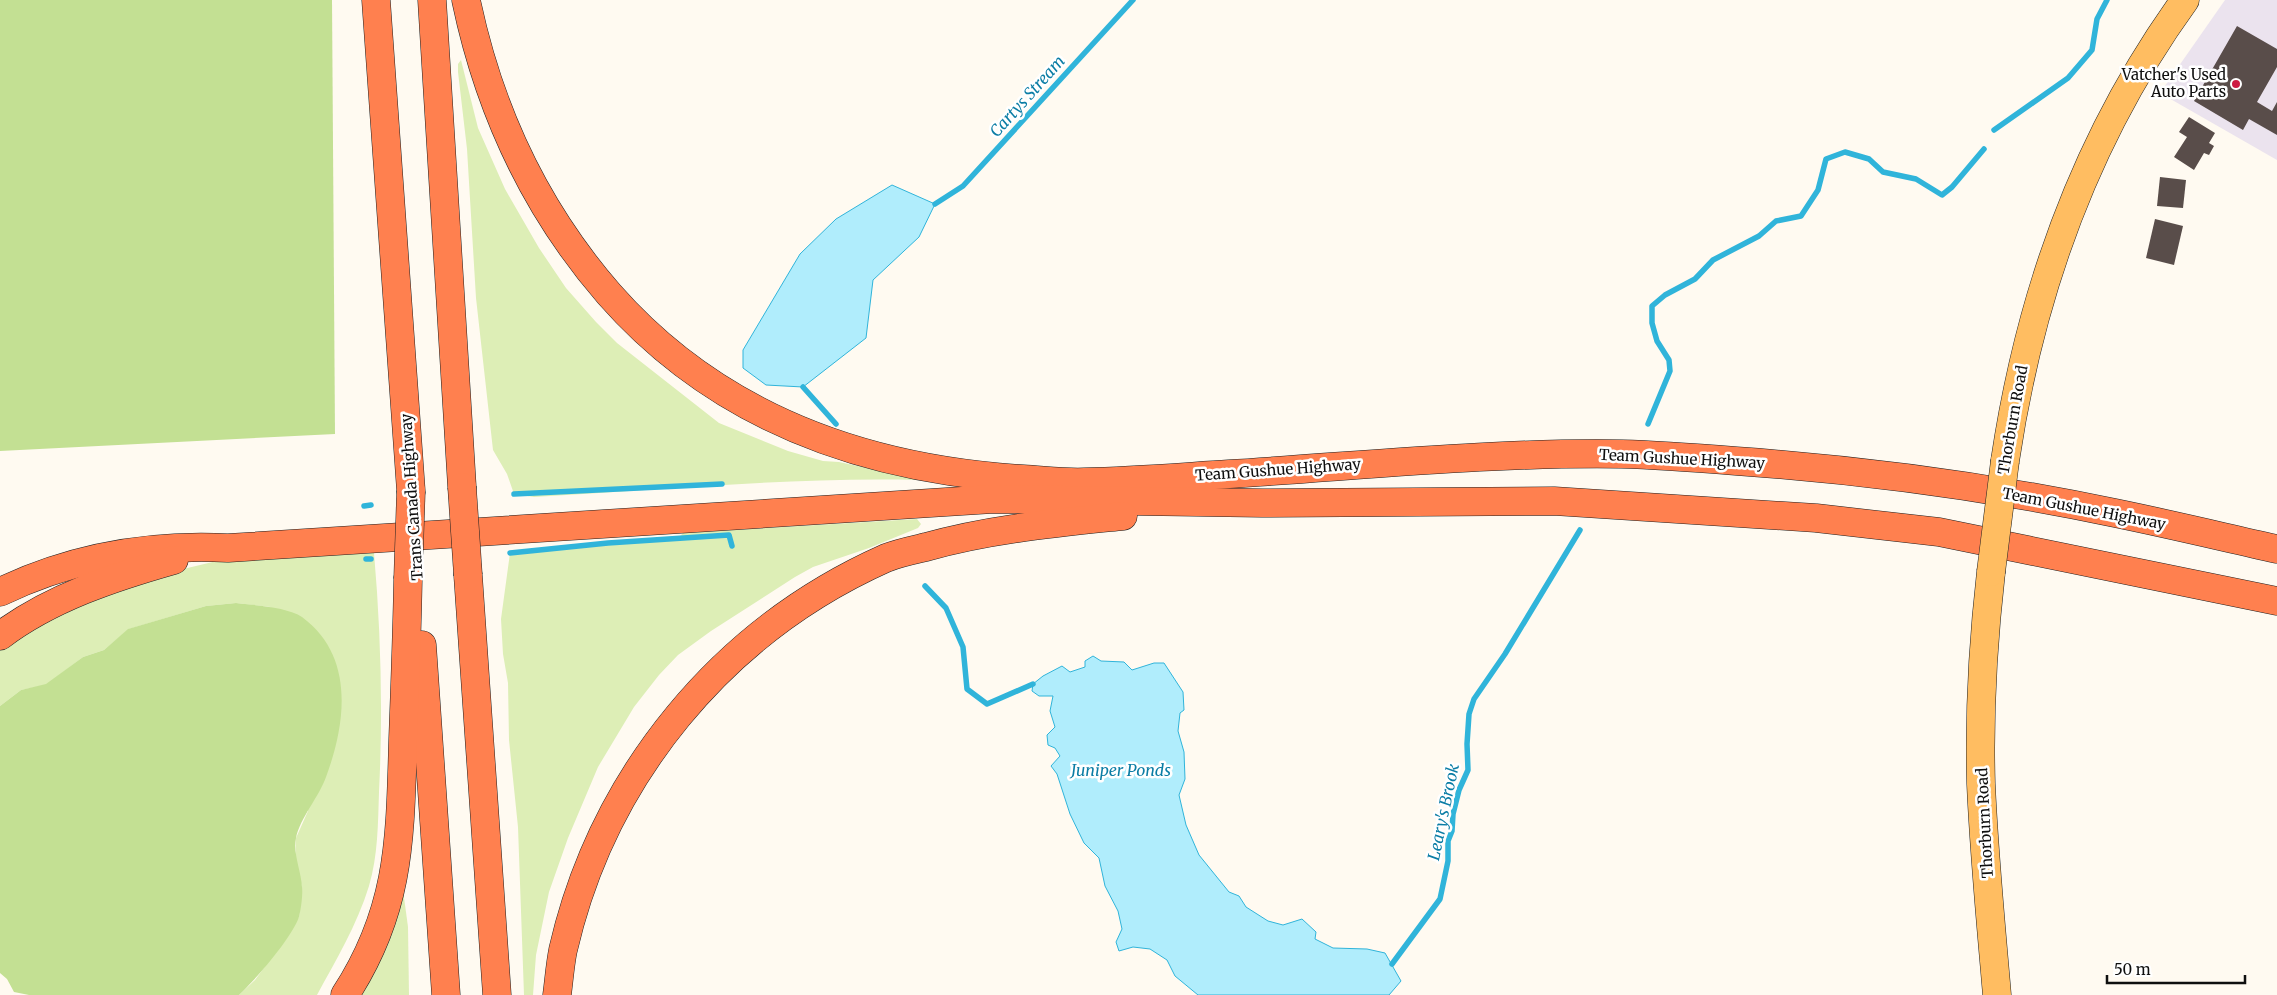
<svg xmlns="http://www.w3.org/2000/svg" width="2277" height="995" font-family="Merriweather,serif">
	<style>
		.industrial { fill: #ebe3ee }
		.green { fill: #ddeeb6 }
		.forest { fill: #c3e093 }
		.water { fill: #b0edfc; stroke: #30b4da }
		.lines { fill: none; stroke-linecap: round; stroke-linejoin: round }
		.stream { stroke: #30b4da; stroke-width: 5.5 }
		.building { fill: #594d4a }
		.major-casing { stroke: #202020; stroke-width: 29 }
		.highway-casing { stroke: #202020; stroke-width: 29 }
		.major { stroke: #ffbd61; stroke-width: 28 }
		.highway { stroke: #ff804f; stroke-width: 28 }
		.major-bridge-casing { stroke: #202020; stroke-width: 29; stroke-linecap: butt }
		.highway-bridge-casing { stroke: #202020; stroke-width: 29; stroke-linecap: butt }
		.major-bridge { stroke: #ffbd61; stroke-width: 28 }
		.highway-bridge { stroke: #ff804f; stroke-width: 28 }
		.poi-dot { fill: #cd1941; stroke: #fff; stroke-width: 2 }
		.labels { text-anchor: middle; stroke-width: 5; stroke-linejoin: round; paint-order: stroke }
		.poi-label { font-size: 15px; fill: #0f0f0f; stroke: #fff; text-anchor: end }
		.street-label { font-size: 15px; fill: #0f0f0f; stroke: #fff }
		.water-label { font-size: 16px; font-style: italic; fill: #0b7da5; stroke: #fff }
	</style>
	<rect width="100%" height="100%" fill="#fffaf1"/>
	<polygon class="industrial" points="2225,0 2277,0 2277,160 2160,93"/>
	<g class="green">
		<path d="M461 60 478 128 505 189 539 248 566 288 596 322 617 343 719 423 788 451 823 461 839 462 872 469 908 473 918 477V480C790 477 661 490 534 497L514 494 507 474 493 450 476 298 467 149 458 72V64Z"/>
		<polygon points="917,519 921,524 918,528 869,548 813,567 795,577 711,631 678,655 659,675 634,707 598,767 568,838 549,892 536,955 533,995 524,995 518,827 509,740 508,683 503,654 501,619 510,553 678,538 683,533"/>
		<path d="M374 553C381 633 383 712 379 792 378 823 378 856 369 886 357 925 336 960 317 995H239L255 980 281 945 299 917 302 887 296 865V838L308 811 270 607 236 603 206 606 129 629 104 650 83 657 46 685 21 690 0 706V641L133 581 221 560Z"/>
		<polygon points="403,890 408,927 409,995 360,995"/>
	</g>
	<g class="forest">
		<polygon points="0,0 332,0 335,434 0,451"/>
		<path d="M236 603C253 605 288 607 302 617 355 656 346 723 326 777 319 797 300 818 296 838 293 855 301 870 302 887 303 894 301 909 299 917 291 939 256 979 239 995H29L14 992 7 979 0 973V706L21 690 46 684 83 657 104 650 128 629 206 606Z"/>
	</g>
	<g class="water">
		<polygon points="892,185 935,204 919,237 873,280 866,338 803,387 766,385 743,368 743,350 800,254 836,219"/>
		<polygon points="1093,656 1101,661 1124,662 1132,670 1154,663 1164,663 1183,692 1184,710 1180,713 1178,731 1184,752 1185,779 1179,795 1186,825 1199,855 1229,892 1239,896 1246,907 1268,921 1283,925 1302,919 1316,932 1315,939 1333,948 1367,949 1385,953 1401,981 1389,995 1198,995 1175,976 1167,960 1150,949 1133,947 1119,951 1116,942 1122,929 1118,911 1105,886 1099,858 1084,843 1070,814 1057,774 1051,766 1060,756 1055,748 1048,745 1047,735 1055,727 1050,711 1053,696 1039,696 1032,691 1033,684 1043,676 1062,666 1070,672 1085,667 1085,661"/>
	</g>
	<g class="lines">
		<g class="stream">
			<polyline points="1994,130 2068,78 2092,50 2097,19 2107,0"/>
			<polyline points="935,204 963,186 1133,0"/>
			<polyline points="803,387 836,424"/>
			<polyline points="1648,424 1670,371 1669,360 1657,341 1652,323 1652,306 1665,295 1695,279 1713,260 1759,236 1776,221 1801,216 1818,190 1826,159 1845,152 1869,159 1883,172 1916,179 1942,195 1952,187 1984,149"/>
			<polyline points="514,494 722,484"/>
			<polyline points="364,506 371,505"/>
			<polyline points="510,553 608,543 729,535 732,546"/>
			<polyline points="366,559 371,559"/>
			<polyline points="925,586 946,608 963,647 967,689 987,704 1033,684"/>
			<polyline points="1392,964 1440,899 1448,861 1448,841 1452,831 1453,814 1459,790 1468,770 1467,744 1469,714 1474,699 1505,654 1580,530"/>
		</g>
	</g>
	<g class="building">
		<polygon points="2237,26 2277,49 2277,67 2257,102 2272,111 2277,102 2277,135 2249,119 2243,130 2194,101"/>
		<polygon points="2189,117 2215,133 2209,143 2214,146 2209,155 2204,153 2194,170 2174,157 2187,137 2179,132"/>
		<polygon points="2160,177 2186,180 2183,208 2157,206"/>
		<polygon points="2155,219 2183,226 2174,265 2146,258"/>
	</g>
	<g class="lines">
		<defs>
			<g id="major">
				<path d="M2005 461C2030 293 2085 138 2185 0"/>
				<path d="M1991 572C1983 642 1979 713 1981 784 1984 854 1991 925 1997 995"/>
			</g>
			<g id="highway">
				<polyline points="376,0 411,491"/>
				<polyline points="432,0 462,487"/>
				<path d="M466 0C489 110 535 209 609 294 717 417 862 469 1023 479 1043 480 1064 483 1085 482 1133 481 1181 477 1229 474 1360 466 1491 452 1622 454 1660 455 1698 458 1736 461 1863 470 1991 487 2115 513 2169 524 2223 537 2277 549"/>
				<polyline points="468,575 497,995"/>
				<path d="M0 592C71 558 149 544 228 548L993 499 1262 503 1554 501 1816 518 1939 532 2277 601"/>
				<path d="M0 636C50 598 114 577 174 560"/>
				<polyline points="422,645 446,995"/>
				<path d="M345 995C401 909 400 838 403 739 405 686 407 633 408 579"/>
				<path d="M557 995C559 980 560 965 563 950 603 776 722 631 886 558 898 553 913 550 926 547 990 529 1056 523 1123 516"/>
			</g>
		</defs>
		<use href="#major" class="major-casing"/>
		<use href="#highway" class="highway-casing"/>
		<use href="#major" class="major"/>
		<use href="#highway" class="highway"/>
		<defs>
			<polyline id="major-bridge" points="1991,572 2005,461"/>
			<g id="highway-bridge">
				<polyline points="462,487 468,575"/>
				<polyline points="408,579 411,491"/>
			</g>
		</defs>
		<use href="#major-bridge" class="major-bridge-casing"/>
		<use href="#highway-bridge" class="highway-bridge-casing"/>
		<use href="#major-bridge" class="major-bridge"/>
		<use href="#highway-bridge" class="highway-bridge"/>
	</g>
	<circle class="poi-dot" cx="2236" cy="84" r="5"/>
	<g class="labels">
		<g class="poi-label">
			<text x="2226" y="80">Vatcher's Used<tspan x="2226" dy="17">Auto Parts</tspan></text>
		</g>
		<g class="street-label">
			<text transform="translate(2013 420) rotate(-80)" y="5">Thorburn Road</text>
			<text transform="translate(1682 459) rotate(3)" y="5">Team Gushue Highway</text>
			<text transform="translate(1278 470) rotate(-4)" y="5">Team Gushue Highway</text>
			<text transform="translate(412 497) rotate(-94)" y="5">Trans Canada Highway</text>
			<text transform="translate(2084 509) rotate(11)" y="5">Team Gushue Highway</text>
			<text transform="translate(1985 823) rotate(-93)" y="5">Thorburn Road</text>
		</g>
		<g class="water-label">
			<text transform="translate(1027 96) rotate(-48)" y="6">Cartys Stream</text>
			<text x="1121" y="776">Juniper Ponds</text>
			<text transform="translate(1443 812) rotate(-78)" y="6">Leary's Brook</text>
		</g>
	</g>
	<path d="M2107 975v8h138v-8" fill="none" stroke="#0f0f0f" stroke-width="2.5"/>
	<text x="2114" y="975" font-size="15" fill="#0f0f0f" stroke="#ffffff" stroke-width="4" paint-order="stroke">50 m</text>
</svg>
